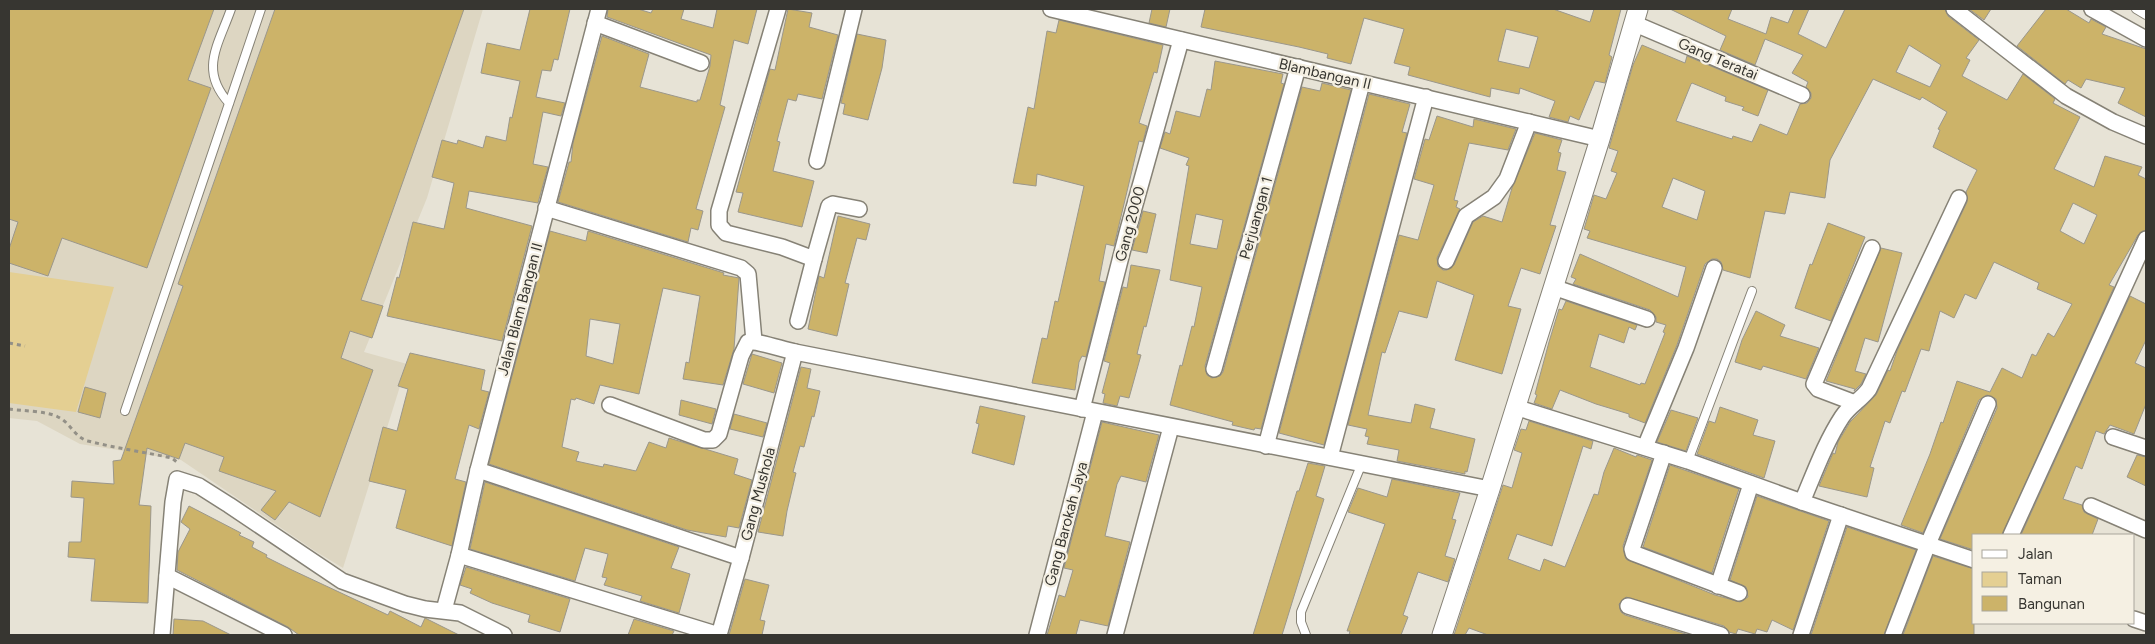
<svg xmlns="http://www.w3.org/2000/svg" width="2155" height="644" font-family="Figtree,sans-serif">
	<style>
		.built { fill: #ddd6c2 }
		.green { fill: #e4cf92 }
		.building { fill: #ccb369; stroke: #9b978b; fill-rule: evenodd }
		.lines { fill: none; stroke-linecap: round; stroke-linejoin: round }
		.service-casing { stroke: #868276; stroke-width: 10 }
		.minor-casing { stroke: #868276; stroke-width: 18 }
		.tertiary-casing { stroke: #868276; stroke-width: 21 }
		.path { stroke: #939087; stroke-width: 3; stroke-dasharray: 4 4; stroke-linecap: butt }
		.service { stroke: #fff; stroke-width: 8 }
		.minor { stroke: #fff; stroke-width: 15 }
		.tertiary { stroke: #fff; stroke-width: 19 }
		.labels { text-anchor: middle; stroke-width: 4.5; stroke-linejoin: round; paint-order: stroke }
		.street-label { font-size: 15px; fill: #373631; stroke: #f5f0e3 }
	</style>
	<rect width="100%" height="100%" fill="#e7e3d6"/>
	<polygon class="built" points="9,9 483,9 427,198 364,352 407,364 343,568 315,551 181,460 80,444 37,421 9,418"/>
	<polygon class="green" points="9,272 114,287 76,412 9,403"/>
	<g class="building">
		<polygon points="9,9 214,9 188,80 211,88 147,268 62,238 48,276 9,263 9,249 18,222 9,219"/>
		<polygon points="275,9 464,9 361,300 383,306 372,338 350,331 341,358 373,370 320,517 289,502 275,520 261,510 276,491 219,471 224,457 185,443 179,459 147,448 139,505 151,506 148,603 91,601 95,559 68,557 69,542 81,542 84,498 71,497 72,481 114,484 113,461 121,460 183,286 178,284"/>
		<polygon points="530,9 570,9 558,60 554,59 551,71 542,70 536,97 565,103 561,116 543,112 533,164 548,167 538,203 469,191 466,208 532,226 502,341 387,316 397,277 399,278 413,222 444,229 454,183 432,177 442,140 457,144 458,140 483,148 486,136 506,141 510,117 512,118 520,81 481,73 487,43 520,50"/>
		<polygon points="608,9 638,9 651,13 653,9 684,9 681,19 713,28 717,9 757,9 748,44 734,40 720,105 725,107 696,209 703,211 698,230 691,228 688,242 558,202 569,162 571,162 573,143 602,36 649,54 640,87 697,102 697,100 700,100 710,66 711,55 607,17"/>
		<polygon points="788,9 812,13 809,27 838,35 822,99 798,94 796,101 788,99 777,141 780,142 773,171 814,181 802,227 738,212 743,193 736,192 770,69 775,70"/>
		<polygon points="1152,9 1170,9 1166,27 1149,23"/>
		<path d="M1205 9H1553L1590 22 1594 9H1621L1609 55 1612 57 1605 83 1595 81 1579 120 1570 116 1568 122 1549 117 1555 101 1520 88 1519 94 1491 88 1490 97 1408 75 1410 67 1394 63 1404 29 1364 18 1351 64 1327 58 1328 54 1299 47 1201 27ZM1506 29 1538 37 1529 68 1498 61Z"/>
		<path d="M1670 9H1732L1728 19 1766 34 1771 17 1788 23 1794 9H1809L1798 34 1826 48 1845 9H1945L1948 16 1979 40 1966 58 1970 60 1962 76 2007 100 2023 74 2055 99 2053 103 2080 117 2054 169 2094 187 2105 156 2142 167 2138 175 2146 179V230L2138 235 2109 285 2114 287 2002 535H1974V550L1940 539 1997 408 1996 399 1987 395 1979 400 1923 533 1901 525 1930 454 1941 422 1943 423 1957 381 1990 392 2002 368 2022 378 2032 354 2036 356 2048 333 2054 337 2072 304 2037 289 2039 283 1994 262 1976 299 1965 294 1954 318 1940 311 1929 351 1921 349 1905 392 1902 391 1890 423 1885 421 1870 467 1874 468 1867 497 1819 486 1833 453 1835 454 1838 442 1850 422 1876 395 1888 370 1890 371 1897 351 1967 202 1966 192 1977 170 1933 147 1940 130 1938 129 1947 112 1922 97 1920 100 1873 79 1830 160 1825 198 1790 192 1785 214 1765 211 1750 278 1723 270 1721 262 1717 259H1712L1705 264 1677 345 1645 423 1629 417V414L1596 404 1560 390 1552 409 1534 403 1537 395 1535 394 1549 342 1559 309 1562 310 1566 301 1637 325 1635 330 1629 327 1624 343 1599 334 1590 367 1640 385 1641 383 1645 384 1665 333 1663 332 1666 325 1656 322V317L1650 310 1573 284 1576 279 1571 277 1580 254 1678 297 1686 267 1587 238 1590 231 1584 229 1594 195 1606 199 1617 173 1611 171 1618 151 1609 148 1633 65 1642 45 1685 63 1687 56 1768 90 1758 116 1742 110 1744 107 1725 101 1726 97 1692 83 1691 84 1676 121 1732 139 1733 136 1752 142 1760 124 1787 135 1800 104 1807 103 1811 98V93L1806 87 1808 82 1792 73 1803 55 1765 39 1755 65 1720 50 1726 36ZM1909 45 1941 65 1930 87 1896 72ZM1673 178 1705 191 1697 220 1662 207ZM2073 203 2097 215 2084 244 2060 231Z"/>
		<polygon points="1969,9 1991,9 1984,20"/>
		<polygon points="2046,9 2066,9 2089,23 2091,19 2106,27 2102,34 2146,49 2146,117 2118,103 2125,88 2086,79 2081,88 2068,80 2065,84 2017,46"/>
		<polygon points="1059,20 1163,45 1157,73 1154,72 1139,123 1147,126 1143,142 1139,141 1114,246 1106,244 1099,281 1105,282 1086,357 1082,356 1079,362 1075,390 1032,383 1042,338 1047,339 1055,301 1058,302 1084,186 1037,174 1036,186 1013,183 1028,107 1034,109 1047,31 1056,33"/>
		<polygon points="857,34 886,40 882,68 868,120 843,114 845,104 841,103"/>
		<path d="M1215 61 1283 74 1281 83 1284 84 1205 366 1207 375 1212 378 1220 376 1223 372 1302 87 1320 91 1322 83 1351 90 1261 429 1255 428 1254 430 1232 425 1233 422 1170 405 1180 365 1182 366 1192 326 1194 327 1202 287 1170 280 1189 166 1186 165 1189 158 1160 148 1165 132 1170 134 1176 111 1200 117 1207 89 1211 90ZM1196 214 1223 220 1217 249 1190 244Z"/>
		<polygon points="1369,94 1410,104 1402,132 1407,133 1324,445 1279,433"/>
		<polygon points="1437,116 1473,127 1474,119 1516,129 1508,150 1469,143 1454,200 1458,201 1456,207 1460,209 1437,258 1438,266 1443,270 1447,270 1454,265 1473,222 1483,216 1502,222 1512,188 1535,133 1562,140 1558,152 1561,153 1557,170 1566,172 1550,225 1556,226 1540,274 1521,268 1508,306 1521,309 1502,374 1455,360 1474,295 1437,281 1427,318 1399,311 1385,353 1382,352 1368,415 1411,423 1415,404 1435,409 1430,428 1475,439 1467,472 1465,471 1465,474 1397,461 1399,450 1367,444 1369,437 1365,436 1367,429 1348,425 1399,235 1418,240 1434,185 1414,179 1425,139 1429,140"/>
		<polygon points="1143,211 1156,214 1147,253 1132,250"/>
		<polygon points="838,216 870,224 866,240 857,238 845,283 849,284 837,336 808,329 819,276 824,278"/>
		<polygon points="1828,223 1865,237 1831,321 1795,308 1810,264 1812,265"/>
		<path d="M550 231 586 241 588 231 724 273 723 275 739 278 734 349 723 385 683 379 686 362 689 363 700 296 663 288 639 394 600 385 594 404 576 398 575 400 571 399 562 447 579 452 576 461 603 467 604 464 636 471 649 442 666 448 669 438 738 459 734 474 752 480 739 528 728 526 726 537 687 530 489 464ZM590 319 620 324 613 364 586 356Z"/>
		<polygon points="1881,248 1902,253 1878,342 1865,338 1855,371 1866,374 1861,384 1854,391 1855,389 1826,381"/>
		<polygon points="1131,265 1160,270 1146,327 1144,326 1137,354 1141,355 1129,398 1120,396 1117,406 1103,403 1105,394 1102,393 1110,363 1104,361 1123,287 1127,288"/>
		<polygon points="2130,296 2146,304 2146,340 2135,363 2146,368 2146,404 2134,434 2110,425 2104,434 2096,431 2082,469 2076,466 2063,499 2082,505 2084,512 2098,519 2092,535 2021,535"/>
		<polygon points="1756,311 1785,325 1780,336 1819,348 1806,379 1763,366 1761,370 1735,362 1742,340"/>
		<polygon points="410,353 485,370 481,390 489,392 479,429 469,425 455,479 466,482 452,546 396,528 406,490 369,481 383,427 397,431 408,389 398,386"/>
		<polygon points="752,354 782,363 774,393 743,384"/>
		<polygon points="801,367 811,369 807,388 820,391 814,417 812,416 804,447 800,446 793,472 796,473 787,511 783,536 758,532"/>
		<polygon points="85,387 106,393 100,418 78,412"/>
		<polygon points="681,400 716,409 712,424 679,415"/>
		<polygon points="980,406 1025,416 1014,465 972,453 979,424 976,423"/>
		<polygon points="1720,407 1758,420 1753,435 1775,441 1764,478 1697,454 1709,421 1715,423"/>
		<polygon points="1671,410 1698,418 1686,451 1657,442"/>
		<polygon points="734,414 767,423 763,437 730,429"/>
		<polygon points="1529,421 1593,441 1591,449 1583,446 1552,546 1517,534 1508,559 1540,571 1544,559 1565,567 1594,494 1598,495 1604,472 1614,448 1636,457 1637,455 1652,460 1623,546 1626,559 1715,595 1740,602 1748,597 1746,587 1730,580 1757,496 1829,521 1793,630 1772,620 1767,632 1757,629 1755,634 1738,629 1736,634 1729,632 1724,626 1626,597 1619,604 1621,612 1625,615 1689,635 1488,635 1469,628 1465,635 1454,635 1503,485 1512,488 1522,453 1514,450 1521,429 1526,430"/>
		<polygon points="1102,422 1159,435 1146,482 1121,476 1117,484 1105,536 1130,542 1108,626 1080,620 1076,635 1047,635 1059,595 1065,597 1073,570 1064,568"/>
		<polygon points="2137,455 2146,457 2146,486 2127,477"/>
		<polygon points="1308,463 1325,466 1316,496 1324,499 1282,635 1253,635 1297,491 1299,491"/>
		<polygon points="1670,465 1739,489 1712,573 1643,547"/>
		<polygon points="1392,479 1460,493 1452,519 1456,520 1445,556 1455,559 1448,582 1418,572 1403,615 1408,617 1401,635 1349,635 1350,631 1347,631 1385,524 1348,512 1358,488 1387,497"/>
		<polygon points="485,482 679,547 671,568 690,574 679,613 640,601 642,596 604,585 607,578 602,577 608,554 585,548 575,581 470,549"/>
		<polygon points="189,506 241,533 239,535 254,542 252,547 267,555 266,557 292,570 388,615 390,611 421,627 425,618 459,635 299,635 288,627 177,570 178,552 190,529 181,522"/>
		<polygon points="1847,527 1916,550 1884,635 1811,635"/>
		<polygon points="1933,556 1974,569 1974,635 1903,635"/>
		<polygon points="466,567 570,599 560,632 528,622 530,615 492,603 470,593 472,589 460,585"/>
		<polygon points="745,579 769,585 760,620 765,621 762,635 729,635"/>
		<polygon points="174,619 203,621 231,635 173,635"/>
		<polygon points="634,619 674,631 672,635 628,635"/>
	</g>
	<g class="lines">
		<defs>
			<g id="service">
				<polyline points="2136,9 2146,15"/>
				<path d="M229 103C199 70 218 46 231 9"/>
				<polyline points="125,411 261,9"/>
				<polyline points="1688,461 1752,291"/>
				<polyline points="1306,635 1301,622 1301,612 1362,463"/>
			</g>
			<g id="minor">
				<polyline points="778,9 719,211 719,225 726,233 782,247 814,259 798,321"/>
				<polyline points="1051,9 1600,139"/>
				<polyline points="1954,9 2066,96 2113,122 2146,136"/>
				<polyline points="2092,9 2146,39"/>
				<polyline points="595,23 701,63"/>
				<polyline points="1633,23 1802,95"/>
				<polyline points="817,161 854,9"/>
				<polyline points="546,208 741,268 748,274 754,341"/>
				<polyline points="814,259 829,206 833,204 859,209"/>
				<polyline points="1446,261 1466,216 1494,197 1507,179 1529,122"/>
				<polyline points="1553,287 1647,319"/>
				<polyline points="1214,369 1298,67"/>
				<polyline points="1855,403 1818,389 1814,384 1872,248"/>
				<path d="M610 405 704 440H713L719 434 741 356 748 342C756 340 784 350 795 352L1490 489"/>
				<polyline points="1515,407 1688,461 1802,502 1974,560"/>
				<polyline points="1082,409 1127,233 1181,40"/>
				<polyline points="2113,437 2146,448"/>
				<polyline points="1266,446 1362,83"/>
				<polyline points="1645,447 1686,348 1714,268"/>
				<polyline points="1664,453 1632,549 1633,553 1739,593"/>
				<polyline points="1330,457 1426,97"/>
				<polyline points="478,470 741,558"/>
				<path d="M1802 502C1814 474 1825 443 1842 417 1849 406 1861 400 1869 389L1959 198"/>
				<polyline points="2091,506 2146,530"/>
				<polyline points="2011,535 2146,239"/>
				<polyline points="459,555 719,635"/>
				<polyline points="167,576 284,635"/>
				<polyline points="1718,586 1751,484"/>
				<polyline points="1628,606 1721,635"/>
				<polyline points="444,610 459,555 478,470 599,9"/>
				<polyline points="2134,619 2146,623"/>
				<polyline points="162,635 173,502 177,479 199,486 229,505 342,581 405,604 425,609 460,613 504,635"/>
				<polyline points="719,635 741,558 795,352"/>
				<polyline points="1037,635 1095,412"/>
				<polyline points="1115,635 1171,427"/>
				<polyline points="1801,635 1841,515"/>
				<polyline points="1893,635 1928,544 1988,404"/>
			</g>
			<polyline id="tertiary" points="1442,635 1490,489 1600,139 1638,9"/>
		</defs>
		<use href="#service" class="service-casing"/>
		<use href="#minor" class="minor-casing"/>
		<use href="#tertiary" class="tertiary-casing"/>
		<g class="path">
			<polyline points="9,343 25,346"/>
			<path d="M9 409C22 411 47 411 58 417 71 423 74 437 88 441 115 448 144 452 172 458L178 463"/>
		</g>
		<use href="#service" class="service"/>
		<use href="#minor" class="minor"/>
		<use href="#tertiary" class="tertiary"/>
	</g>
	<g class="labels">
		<g class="street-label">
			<text transform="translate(1718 59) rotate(23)" y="5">Gang Teratai</text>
			<text transform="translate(1325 74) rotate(13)" y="5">Blambangan II</text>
			<text transform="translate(1256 218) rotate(-74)" y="5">Perjuangan 1</text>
			<text transform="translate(1130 224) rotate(-75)" y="5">Gang 2000</text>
			<text transform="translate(520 309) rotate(-75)" y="5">Jalan Blam Bangan II</text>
			<text transform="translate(758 494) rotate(-75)" y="5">Gang Mushola</text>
			<text transform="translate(1066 524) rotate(-75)" y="5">Gang Barokah Jaya</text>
		</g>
	</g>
	<rect width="2155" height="644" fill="none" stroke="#373631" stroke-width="20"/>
	<rect x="1972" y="534" width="162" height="90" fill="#f5f0e3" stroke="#a9a69c"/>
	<rect x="1982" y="550" width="25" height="8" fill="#ffffff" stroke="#a9a69c"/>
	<text x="2018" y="559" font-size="15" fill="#373631">Jalan</text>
	<rect x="1982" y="572" width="25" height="15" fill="#e4cf92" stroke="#a9a69c"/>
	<text x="2018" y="584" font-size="15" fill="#373631">Taman</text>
	<rect x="1982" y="596" width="25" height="15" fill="#ccb369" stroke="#a9a69c"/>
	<text x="2018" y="609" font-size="15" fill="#373631">Bangunan</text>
</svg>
